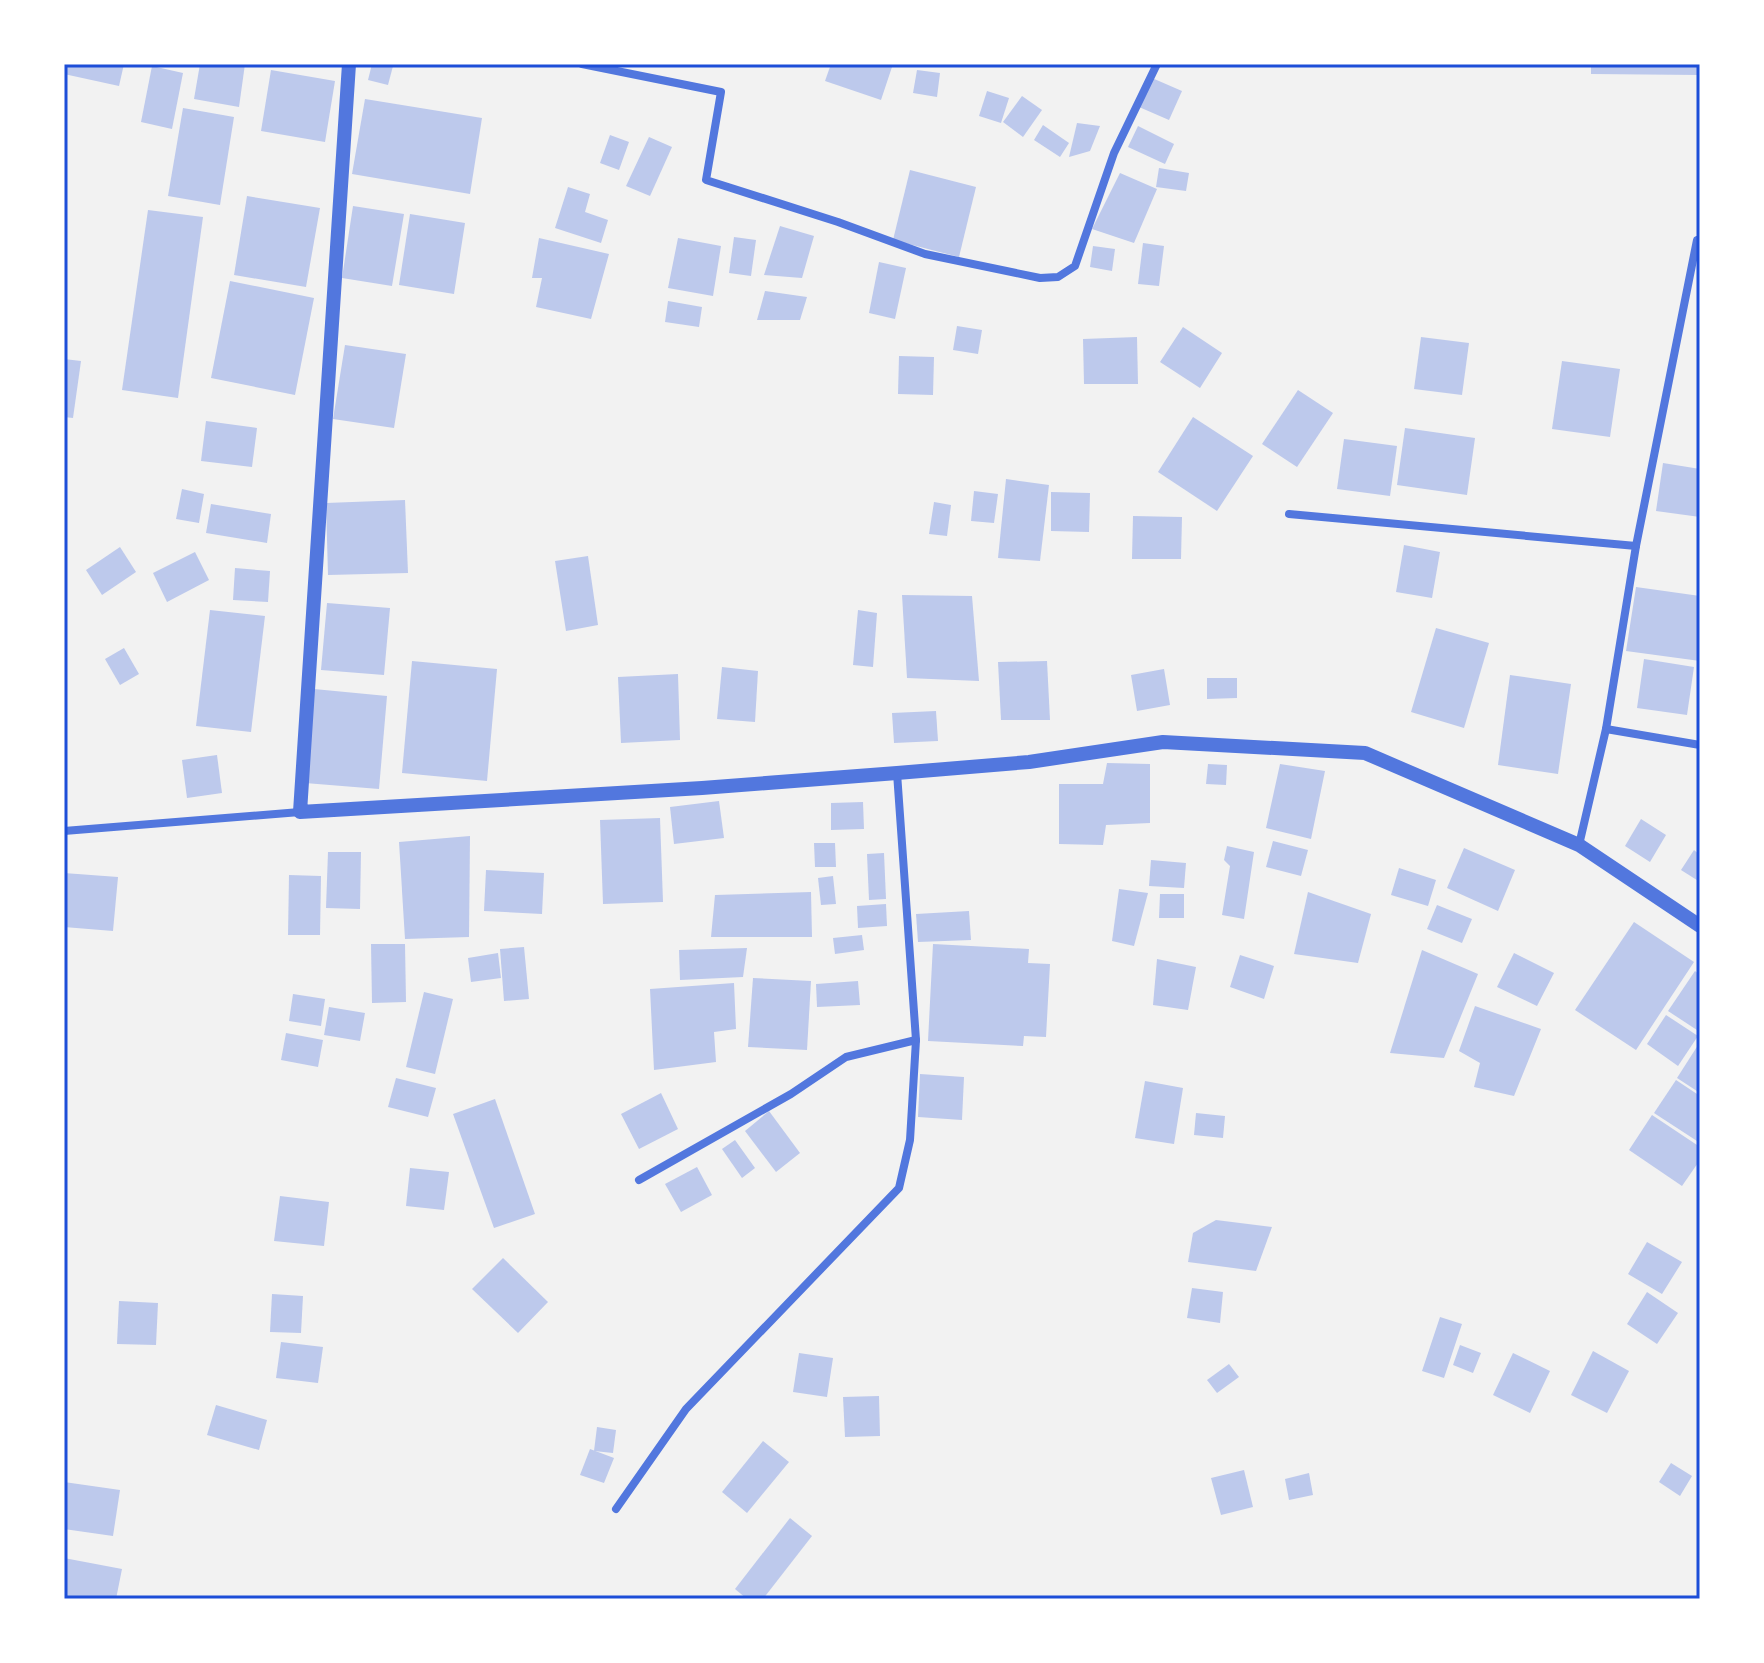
<svg xmlns="http://www.w3.org/2000/svg" width="1764" height="1663" font-family="Raleway,sans-serif">
	<style>
		.building { fill: #bdc9ec }
		.lines { fill: none; stroke-linecap: round; stroke-linejoin: round }
		.minor { stroke: #5277de; stroke-width: 8 }
		.tertiary { stroke: #5277de; stroke-width: 14 }
		.neatline { fill: none; stroke: #1d4ed8; stroke-width: 3 }
	</style>
	<rect width="100%" height="100%" fill="#f2f2f2"/>
	<g class="building">
		<polygon points="64,64 124,64 119,86 64,74"/>
		<polygon points="200,64 245,64 239,107 194,99"/>
		<polygon points="372,64 393,66 388,85 368,80"/>
		<polygon points="831,64 893,64 881,100 825,81"/>
		<polygon points="1591,64 1700,64 1700,75 1591,74"/>
		<polygon points="152,66 183,73 172,129 141,122"/>
		<polygon points="271,70 335,81 325,142 261,131"/>
		<polygon points="917,70 940,73 937,97 913,93"/>
		<polygon points="1152,78 1182,91 1169,120 1139,107"/>
		<polygon points="987,91 1009,98 1001,123 979,116"/>
		<polygon points="1022,96 1042,110 1023,137 1003,122"/>
		<polygon points="365,99 482,118 470,194 352,174"/>
		<polygon points="183,108 234,117 220,205 168,196"/>
		<polygon points="1077,123 1100,126 1090,151 1069,157"/>
		<polygon points="1043,125 1069,143 1060,157 1034,140"/>
		<polygon points="1138,126 1174,144 1165,164 1128,147"/>
		<polygon points="610,135 629,142 619,170 600,163"/>
		<polygon points="649,137 672,147 650,196 626,186"/>
		<polygon points="1159,168 1189,173 1186,191 1156,187"/>
		<polygon points="910,170 976,187 959,257 893,240"/>
		<polygon points="1120,173 1157,189 1134,243 1092,229"/>
		<polygon points="568,187 590,194 585,212 608,220 601,243 555,228"/>
		<polygon points="247,196 320,208 306,287 234,275"/>
		<polygon points="353,206 404,214 392,286 342,278"/>
		<polygon points="148,210 203,217 178,398 122,390"/>
		<polygon points="410,214 465,223 454,294 399,285"/>
		<polygon points="780,226 814,236 802,278 764,275"/>
		<polygon points="734,237 756,240 751,276 729,273"/>
		<polygon points="539,238 609,254 591,319 536,307 542,278 532,278"/>
		<polygon points="678,238 721,246 713,296 668,288"/>
		<polygon points="1143,243 1164,246 1159,286 1138,284"/>
		<polygon points="1093,246 1115,249 1112,271 1090,267"/>
		<polygon points="879,262 906,268 895,319 869,313"/>
		<polygon points="230,281 314,298 295,395 211,378"/>
		<polygon points="765,291 807,297 800,320 757,320"/>
		<polygon points="668,301 702,307 699,327 665,322"/>
		<polygon points="957,326 982,330 978,354 953,350"/>
		<polygon points="1183,327 1222,353 1200,388 1160,362"/>
		<polygon points="1137,337 1138,384 1084,384 1083,339"/>
		<polygon points="1421,337 1469,343 1462,395 1414,389"/>
		<polygon points="345,345 406,354 394,428 333,419"/>
		<polygon points="899,356 934,357 933,395 898,394"/>
		<polygon points="64,359 81,361 73,418 64,417"/>
		<polygon points="1562,361 1620,369 1610,437 1552,429"/>
		<polygon points="1298,390 1333,413 1297,467 1262,444"/>
		<polygon points="1193,417 1253,456 1217,511 1158,472"/>
		<polygon points="206,421 257,428 252,467 201,461"/>
		<polygon points="1405,428 1475,438 1467,495 1397,485"/>
		<polygon points="1344,439 1397,446 1390,496 1337,489"/>
		<polygon points="1663,463 1700,469 1700,517 1656,511"/>
		<polygon points="1006,479 1049,485 1040,561 998,558"/>
		<polygon points="182,489 204,494 199,523 176,519"/>
		<polygon points="974,491 998,494 994,523 971,521"/>
		<polygon points="1051,492 1090,493 1089,532 1051,531"/>
		<polygon points="405,500 408,573 328,575 326,503"/>
		<polygon points="934,502 951,505 947,536 929,534"/>
		<polygon points="211,504 271,514 267,543 206,533"/>
		<polygon points="1133,516 1182,517 1181,559 1132,559"/>
		<polygon points="1404,545 1440,552 1432,598 1396,592"/>
		<polygon points="120,547 136,572 102,595 86,570"/>
		<polygon points="195,552 209,580 167,602 153,573"/>
		<polygon points="588,556 598,625 566,631 555,561"/>
		<polygon points="235,568 270,571 268,602 233,600"/>
		<polygon points="1636,587 1700,596 1700,661 1626,651"/>
		<polygon points="902,595 972,596 979,681 907,678"/>
		<polygon points="327,603 390,608 384,675 321,670"/>
		<polygon points="210,610 265,616 251,732 196,726"/>
		<polygon points="858,610 877,613 873,667 853,665"/>
		<polygon points="1436,628 1489,643 1464,728 1411,712"/>
		<polygon points="124,648 139,674 120,685 105,659"/>
		<polygon points="1644,659 1694,667 1687,715 1637,708"/>
		<polygon points="412,661 497,669 487,781 402,773"/>
		<polygon points="1047,661 1050,720 1001,720 998,662"/>
		<polygon points="722,667 758,671 755,722 717,719"/>
		<polygon points="1164,669 1170,705 1137,711 1131,675"/>
		<polygon points="678,674 680,740 621,743 618,677"/>
		<polygon points="1510,675 1571,684 1558,774 1498,765"/>
		<polygon points="1207,678 1237,678 1237,698 1207,699"/>
		<polygon points="314,689 387,696 379,789 305,783"/>
		<polygon points="936,711 938,741 894,743 892,713"/>
		<polygon points="217,755 222,793 187,798 182,760"/>
		<polygon points="1107,763 1150,764 1150,823 1106,825 1103,845 1059,844 1059,784 1103,784"/>
		<polygon points="1208,764 1227,765 1226,785 1206,784"/>
		<polygon points="1280,764 1325,771 1311,839 1266,828"/>
		<polygon points="719,801 724,838 674,844 670,807"/>
		<polygon points="863,802 864,829 831,830 831,803"/>
		<polygon points="660,818 663,902 603,904 600,820"/>
		<polygon points="1641,819 1666,835 1650,862 1625,846"/>
		<polygon points="470,836 469,937 405,939 399,842"/>
		<polygon points="1273,841 1308,850 1301,876 1266,867"/>
		<polygon points="814,843 835,843 836,867 815,867"/>
		<polygon points="1227,846 1254,852 1244,919 1222,915 1230,866 1224,860"/>
		<polygon points="1464,848 1515,870 1498,911 1447,888"/>
		<polygon points="1694,850 1700,855 1700,882 1681,870"/>
		<polygon points="328,852 361,852 360,909 326,908"/>
		<polygon points="884,853 886,899 869,900 867,854"/>
		<polygon points="1151,860 1186,863 1184,888 1149,886"/>
		<polygon points="1399,868 1436,880 1428,906 1391,895"/>
		<polygon points="486,870 544,873 542,914 484,911"/>
		<polygon points="64,873 118,877 113,931 64,927"/>
		<polygon points="289,875 321,876 320,935 288,935"/>
		<polygon points="833,876 836,904 821,905 818,878"/>
		<polygon points="1119,889 1148,893 1134,946 1112,941"/>
		<polygon points="811,892 812,937 711,937 715,895"/>
		<polygon points="1308,892 1371,914 1358,963 1294,954"/>
		<polygon points="1160,894 1184,894 1184,918 1159,918"/>
		<polygon points="886,904 887,926 858,928 857,906"/>
		<polygon points="1437,905 1472,919 1462,943 1427,929"/>
		<polygon points="969,911 971,940 918,942 916,914"/>
		<polygon points="1634,922 1694,962 1636,1050 1575,1010"/>
		<polygon points="862,935 864,950 835,954 833,938"/>
		<polygon points="371,944 405,944 406,1002 372,1003"/>
		<polygon points="933,944 1029,949 1028,963 1050,964 1046,1037 1024,1036 1023,1046 928,1041"/>
		<polygon points="524,947 529,999 504,1001 500,949"/>
		<polygon points="747,948 743,977 680,980 679,950"/>
		<polygon points="1422,950 1478,974 1444,1058 1390,1053"/>
		<polygon points="498,953 501,978 471,982 468,958"/>
		<polygon points="1514,953 1554,973 1537,1006 1497,987"/>
		<polygon points="1240,955 1274,966 1264,999 1230,987"/>
		<polygon points="1157,959 1196,967 1188,1010 1153,1005"/>
		<polygon points="1695,971 1700,975 1700,1032 1668,1011"/>
		<polygon points="753,978 811,981 807,1050 748,1047"/>
		<polygon points="858,981 860,1005 817,1007 816,984"/>
		<polygon points="734,983 736,1029 714,1032 716,1062 654,1070 650,989"/>
		<polygon points="424,992 453,999 435,1074 406,1067"/>
		<polygon points="293,994 325,999 321,1026 289,1021"/>
		<polygon points="1475,1006 1541,1029 1514,1096 1474,1087 1480,1063 1459,1051"/>
		<polygon points="329,1007 365,1013 360,1041 324,1035"/>
		<polygon points="1666,1015 1698,1036 1678,1066 1647,1044"/>
		<polygon points="286,1033 323,1040 318,1067 281,1060"/>
		<polygon points="1700,1042 1700,1093 1677,1078"/>
		<polygon points="920,1074 964,1077 962,1120 918,1117"/>
		<polygon points="396,1078 436,1088 428,1117 388,1107"/>
		<polygon points="1676,1080 1700,1096 1700,1136 1697,1141 1654,1113"/>
		<polygon points="1145,1081 1183,1088 1174,1144 1135,1138"/>
		<polygon points="661,1093 678,1129 639,1149 621,1114"/>
		<polygon points="495,1099 535,1214 494,1228 453,1114"/>
		<polygon points="769,1111 800,1153 776,1172 745,1131"/>
		<polygon points="1196,1113 1225,1116 1223,1138 1194,1135"/>
		<polygon points="1652,1115 1700,1147 1700,1160 1682,1186 1629,1150"/>
		<polygon points="735,1140 755,1168 742,1178 722,1149"/>
		<polygon points="697,1167 712,1195 681,1212 665,1184"/>
		<polygon points="410,1168 449,1172 444,1210 406,1206"/>
		<polygon points="280,1196 329,1202 324,1246 274,1241"/>
		<polygon points="1216,1220 1272,1227 1256,1271 1188,1262 1193,1233"/>
		<polygon points="1647,1242 1682,1262 1662,1294 1628,1274"/>
		<polygon points="503,1258 548,1302 518,1333 472,1289"/>
		<polygon points="1192,1288 1223,1292 1220,1323 1187,1318"/>
		<polygon points="1647,1292 1678,1313 1657,1344 1627,1324"/>
		<polygon points="272,1294 303,1296 301,1333 270,1332"/>
		<polygon points="119,1301 158,1303 156,1345 117,1344"/>
		<polygon points="1440,1317 1462,1324 1444,1378 1422,1371"/>
		<polygon points="281,1342 323,1347 318,1383 276,1378"/>
		<polygon points="1460,1345 1481,1353 1473,1373 1453,1365"/>
		<polygon points="1593,1351 1629,1371 1607,1413 1571,1395"/>
		<polygon points="799,1353 833,1358 827,1397 793,1392"/>
		<polygon points="1513,1353 1550,1371 1530,1413 1493,1395"/>
		<polygon points="1229,1364 1239,1377 1217,1393 1207,1380"/>
		<polygon points="879,1396 880,1436 845,1437 843,1397"/>
		<polygon points="216,1405 267,1420 259,1450 207,1435"/>
		<polygon points="597,1427 616,1430 613,1453 594,1451"/>
		<polygon points="763,1441 789,1462 747,1513 722,1492"/>
		<polygon points="590,1449 614,1458 604,1483 580,1475"/>
		<polygon points="1671,1463 1692,1476 1680,1496 1659,1482"/>
		<polygon points="1244,1470 1253,1507 1221,1515 1211,1478"/>
		<polygon points="1309,1473 1313,1495 1289,1500 1285,1479"/>
		<polygon points="64,1482 120,1490 113,1536 64,1529"/>
		<polygon points="790,1518 812,1536 763,1599 747,1599 735,1589"/>
		<polygon points="64,1558 122,1569 116,1599 64,1599"/>
	</g>
	<g class="lines">
		<g class="minor">
			<polyline points="582,64 721,92 706,180 838,222 925,254 1040,278 1058,277 1075,266 1114,153 1157,64"/>
			<polyline points="1289,514 1636,546"/>
			<polyline points="1606,729 1636,546 1697,240 1700,239"/>
			<polyline points="64,831 300,812"/>
			<polyline points="1579,845 1606,729 1700,745"/>
			<polyline points="639,1180 791,1094 846,1057 916,1040"/>
			<polyline points="616,1509 686,1409 899,1188 910,1140 916,1040 897,773"/>
		</g>
		<polyline class="tertiary" points="349,64 300,812 702,788 897,773 1029,762 1163,742 1365,753 1579,845 1700,926"/>
	</g>
	<rect width="1764" height="1663" fill="none" stroke="#ffffff" stroke-width="132"/>
	<rect x="66" y="66" width="1632" height="1531" class="neatline"/>
</svg>
